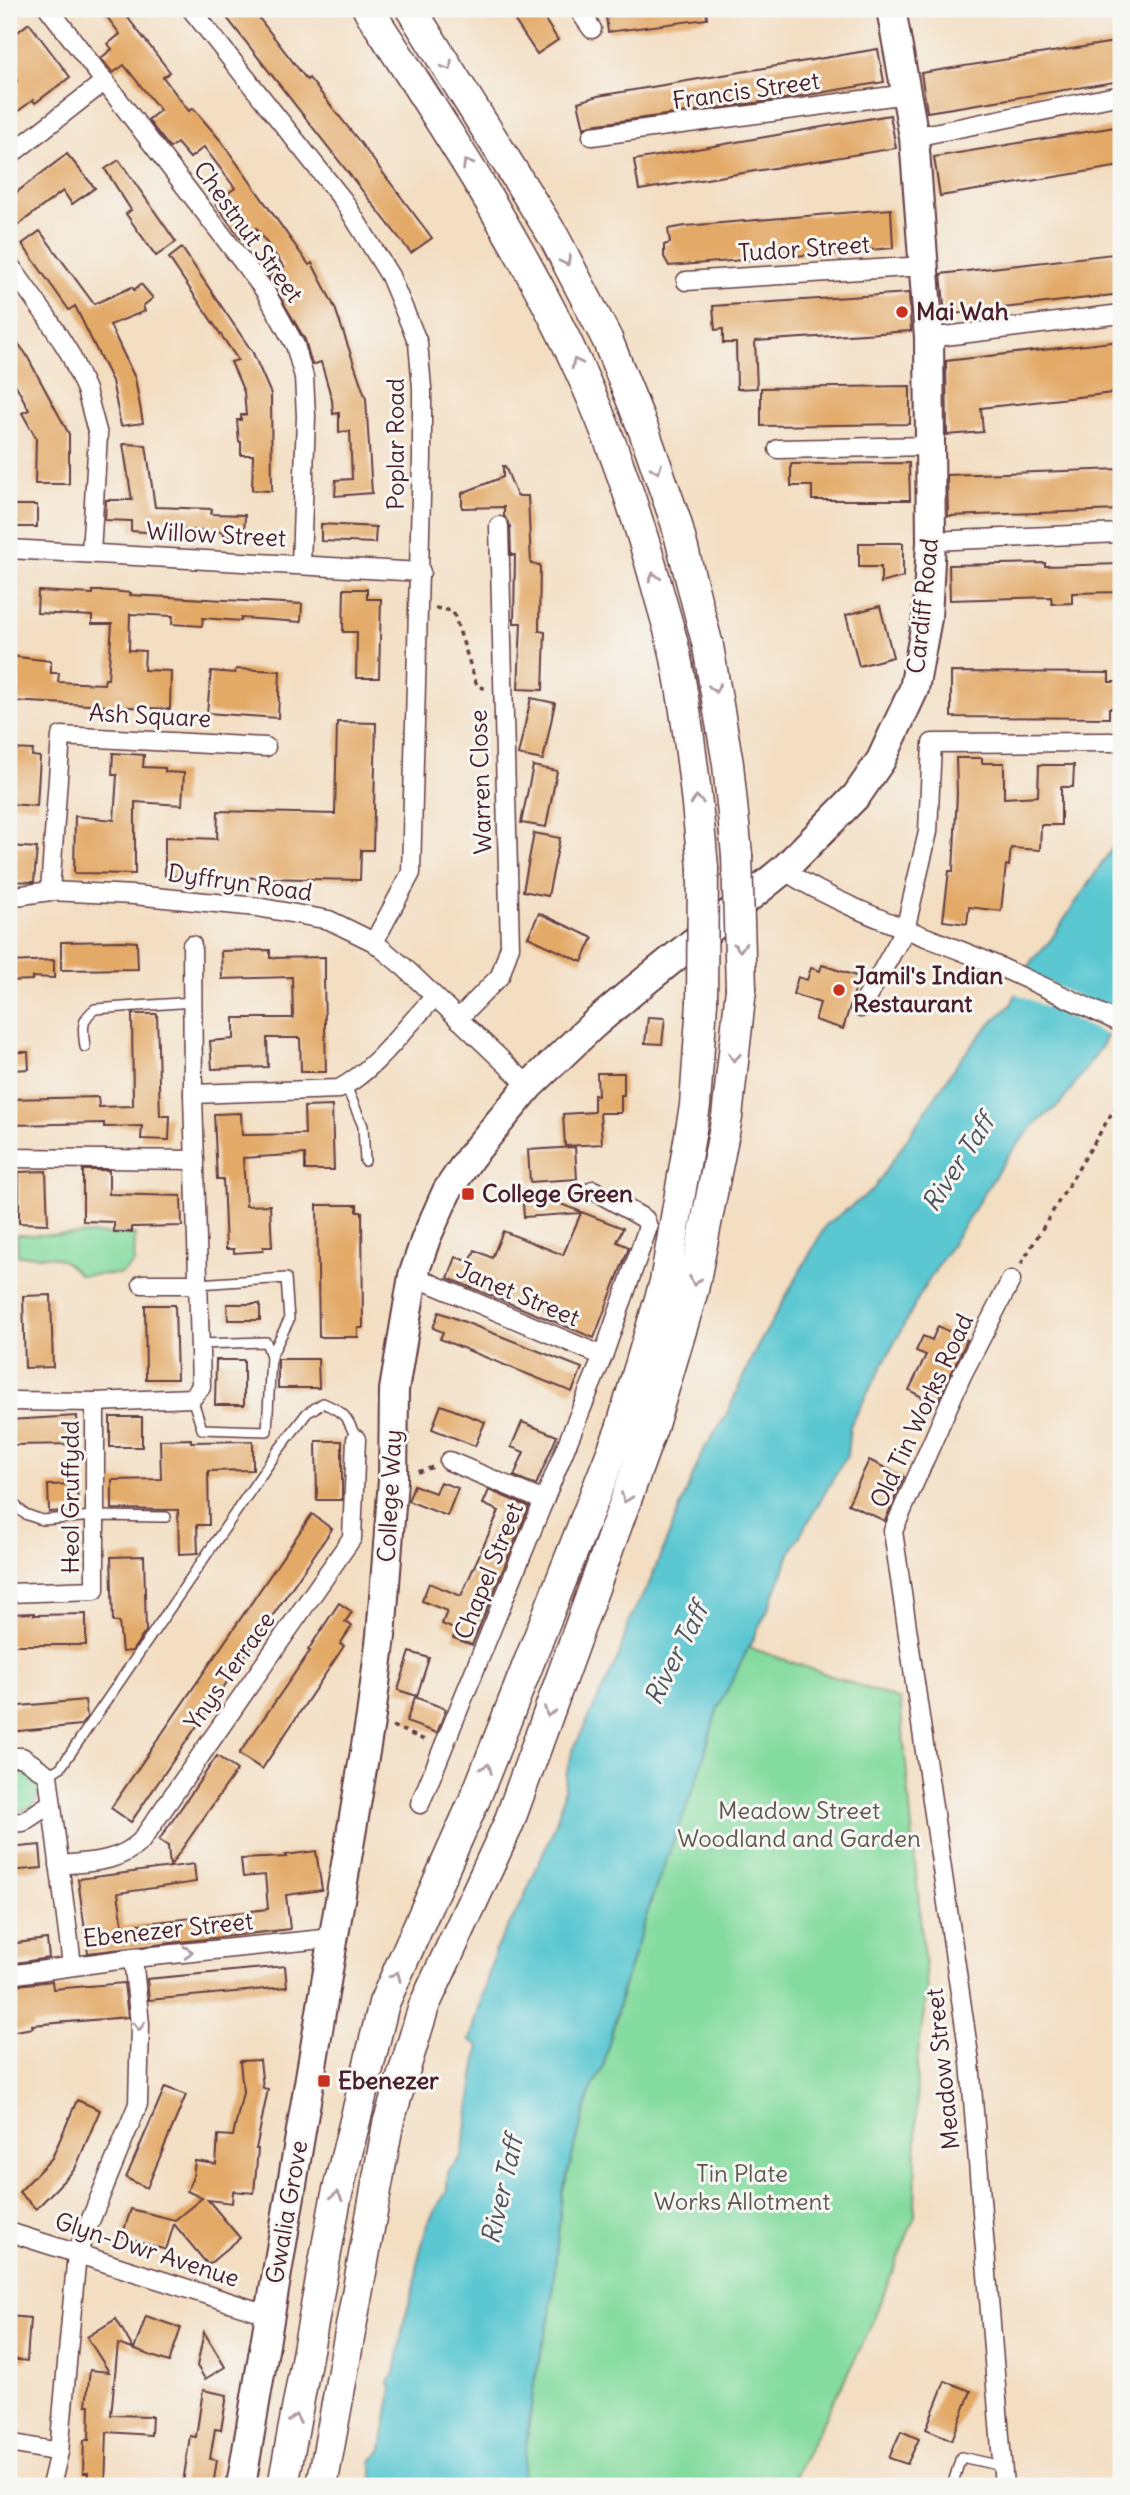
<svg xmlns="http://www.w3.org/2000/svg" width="1130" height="2495" font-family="Delius,sans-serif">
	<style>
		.green { fill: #84db9f; stroke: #677d65; stroke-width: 2 }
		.water { fill: #5ac7d1; stroke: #52737e; stroke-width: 2 }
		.pier { fill: #f3dec2 }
		.building { fill: #e3a966 }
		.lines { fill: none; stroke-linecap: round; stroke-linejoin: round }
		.service-casing { stroke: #633c42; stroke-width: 12 }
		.minor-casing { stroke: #633c42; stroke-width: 21 }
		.primary-casing { stroke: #633c42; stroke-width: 32 }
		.trunk-casing { stroke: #633c42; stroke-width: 33 }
		.path { stroke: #633c42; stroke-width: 3.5; stroke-dasharray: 5 5; stroke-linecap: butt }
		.service { stroke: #fff; stroke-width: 9 }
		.minor { stroke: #fff; stroke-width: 18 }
		.primary { stroke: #fff; stroke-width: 28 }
		.trunk { stroke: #fff; stroke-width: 30 }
		.trunk-bridge-casing { stroke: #633c42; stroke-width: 33; stroke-linecap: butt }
		.trunk-bridge { stroke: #fff; stroke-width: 30 }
		.oneway { stroke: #ae9aa0 }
		.poi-dot { fill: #c8321e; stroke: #f6f6f2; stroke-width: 2.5 }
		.labels { text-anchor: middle; stroke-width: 6; stroke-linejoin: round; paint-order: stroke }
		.street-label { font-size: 24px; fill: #4a1f2b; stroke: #f6f6f2 }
		.poi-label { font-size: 24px; font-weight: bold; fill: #4a1f2b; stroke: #f6f6f2; text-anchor: start }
		.park-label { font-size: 24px; fill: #5b574e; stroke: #f6f6f2 }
		.water-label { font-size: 26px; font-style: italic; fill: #4f515d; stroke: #f6f6f2 }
	</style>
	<rect width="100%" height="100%" fill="#f6f6f2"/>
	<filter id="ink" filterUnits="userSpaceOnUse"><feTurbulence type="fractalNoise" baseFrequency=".0143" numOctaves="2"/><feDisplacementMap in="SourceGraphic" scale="14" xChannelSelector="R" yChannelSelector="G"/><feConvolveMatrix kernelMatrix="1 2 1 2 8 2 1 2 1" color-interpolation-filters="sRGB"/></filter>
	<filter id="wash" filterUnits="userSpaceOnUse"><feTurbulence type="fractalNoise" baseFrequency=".00686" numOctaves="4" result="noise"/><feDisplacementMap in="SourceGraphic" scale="28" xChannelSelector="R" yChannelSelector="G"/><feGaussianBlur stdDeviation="1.57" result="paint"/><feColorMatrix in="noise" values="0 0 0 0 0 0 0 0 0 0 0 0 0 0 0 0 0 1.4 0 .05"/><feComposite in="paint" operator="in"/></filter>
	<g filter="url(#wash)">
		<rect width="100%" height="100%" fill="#f3dec2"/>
		<g class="green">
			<path d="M135 1234 134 1263 121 1274 79 1275C60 1252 46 1256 18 1256L17 1235Z"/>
			<polygon points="748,1647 900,1700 927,1990 917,2062 915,2216 867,2335 790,2486 521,2486 534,2383 550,2315 562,2194 590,2092 603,2067 622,1992 654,1892 699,1774 717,1710"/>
			<path d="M9 1761C28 1767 34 1772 40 1792L33 1806 21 1811 9 1812Z"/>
		</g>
		<polygon class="water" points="1121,835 1121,1007 1102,1046 1061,1103 1035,1124 1007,1157 922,1291 850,1426 847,1455 791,1551 769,1607 717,1710 699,1774 654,1892 622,1992 603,2067 590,2092 562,2194 550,2315 534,2383 521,2486 372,2486 372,2461 382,2449 392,2389 388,2381 395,2374 404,2321 415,2284 419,2256 428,2223 447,2190 448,2172 462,2156 479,2046 470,2040 496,1948 522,1902 554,1828 562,1803 567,1771 573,1750 619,1656 630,1619 649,1584 703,1451 727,1414 754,1353 826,1225 872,1191 959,1061 989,1025 1011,1005 1032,960 1050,941"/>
		<polygon class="pier" points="1023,971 1121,1016 1111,1037 1013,992"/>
		<g id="blocks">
			<g class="building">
				<polygon points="101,9 141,9 128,18 170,72 163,77 189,111 193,108 222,142 309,265 312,263 335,308 366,399 372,493 335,496 336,480 352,479 350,431 339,432 339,413 333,414 332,400 321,362 312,365 305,340 268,276 284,267 256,228 241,239 215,203 235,188 204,147 190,158 177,143 170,148 148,120 160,110 124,65 113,73 101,58 112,49 108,44 120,34"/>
				<polygon points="220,9 252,9 307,80 309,78 359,141 432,238 411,253"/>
				<polygon points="507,9 538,9 558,40 537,54"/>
				<polygon points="605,9 706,9 707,19 608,32"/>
				<polygon points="29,23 70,77 35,103 33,100 9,118 9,88 17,81 9,70 9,39"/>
				<polygon points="1121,41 1121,81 927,112 921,73"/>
				<polygon points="878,49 884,82 778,100 591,125 584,128 578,102 598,96"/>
				<polygon points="890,115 896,148 639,190 634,160"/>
				<polygon points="1121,126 1121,166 940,196 934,157"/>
				<polygon points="67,154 95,188 72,204 63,191 18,225 9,214 9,198"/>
				<polygon points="119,160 176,242 156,256 126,214 131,210 105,169"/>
				<polygon points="891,209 893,248 669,266 664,257 664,245 670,243 668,229 685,226"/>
				<polygon points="40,231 94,304 132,287 134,290 141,284 153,298 143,306 145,311 110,325 135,378 143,423 121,426 112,381 75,306 69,310 22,244"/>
				<polygon points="182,248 253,353 271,394 272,491 252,490 253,455 241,455 241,442 239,442 237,420 241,420 241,415 246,415 244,392 231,362 238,360 169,258"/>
				<polygon points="1121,253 1121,294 945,315 941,274"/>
				<polygon points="909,293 911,331 755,341 757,388 737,389 736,343 723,343 723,329 715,330 713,306"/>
				<polygon points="9,331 26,354 69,434 69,484 35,484 36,438 22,413 29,410 9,372"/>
				<polygon points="1120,341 1121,392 981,408 983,432 947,435 946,361"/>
				<polygon points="910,386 910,424 761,426 761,388"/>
				<polygon points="123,444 146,445 155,507 212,509 211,514 245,515 244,538 224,537 224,532 161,529 161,533 131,531 131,521 105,520 106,500 132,500"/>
				<polygon points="909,463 910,500 812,500 812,486 791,486 791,464"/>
				<polygon points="503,466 505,466 517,496 528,496 531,564 540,565 539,631 545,632 543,690 518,689 521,623 514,623 515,555 511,555 510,526 504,516 504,507 462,508 462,493 503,477"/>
				<polygon points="1121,469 1121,510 948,516 947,475"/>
				<polygon points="9,505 37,505 37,527 16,527 16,521 9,521"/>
				<polygon points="321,524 376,527 375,543 321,541"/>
				<polygon points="859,543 903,543 903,577 881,583 881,567 859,567"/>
				<polygon points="1045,563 1045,566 1121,564 1121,592 1072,593 1072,603 1052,604 1051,597 950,600 949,565"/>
				<polygon points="344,589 367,589 367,599 381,599 379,678 356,678 357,632 343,632"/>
				<polygon points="38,591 93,594 93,591 112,591 131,593 130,595 302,604 301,622 241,618 241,621 203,618 202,626 172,624 173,616 130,614 129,650 145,651 144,670 171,671 170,709 9,701 9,656 51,661 51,673 59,673 58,682 104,684 105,679 108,679 112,624 92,624 92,616 37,613"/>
				<polygon points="880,606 893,657 859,666 846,615"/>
				<polygon points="236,669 280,671 278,718 207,713 211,671 235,673"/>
				<polygon points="951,672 1109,673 1109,682 1121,682 1121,708 1109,708 1109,718 951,717"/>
				<polygon points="531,698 555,703 543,760 518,755"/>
				<polygon points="337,722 376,723 373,850 361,850 360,880 165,876 165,837 217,839 218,811 335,814"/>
				<polygon points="9,749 33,750 32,756 40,757 37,806 9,804"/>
				<polygon points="113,753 144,755 143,767 165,768 165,772 184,773 182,805 135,802 135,874 74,873 75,816 114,820 117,775 112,775"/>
				<polygon points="956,758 982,758 982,763 1004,763 1004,798 1038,796 1039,765 1074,765 1073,787 1061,787 1061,825 1041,825 1040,850 1011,848 1009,866 1006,865 1001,911 969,907 967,924 943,921 949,871 953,871 957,793"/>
				<polygon points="533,766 557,771 546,827 521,823"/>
				<polygon points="534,833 560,838 548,896 523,891"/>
				<polygon points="9,846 37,848 34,882 9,881"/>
				<polygon points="539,913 593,938 582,962 528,937"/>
				<polygon points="122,941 137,942 138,969 61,970 61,942"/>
				<polygon points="270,950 270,958 325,957 325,980 324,980 326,1072 301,1072 300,1038 267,1038 268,1067 212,1069 210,1041 234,1039 234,1018 293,1018 292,977 222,979 221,951"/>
				<polygon points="54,960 54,978 32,977 32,980 9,981 9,962"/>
				<polygon points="822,965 859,977 843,1029 815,1020 820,1003 793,994 798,977 807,980 811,968 820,971"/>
				<polygon points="132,1014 157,1014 160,1116 170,1116 169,1140 141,1139 142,1126 104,1127 104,1123 9,1125 9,1099 98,1097 99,1107 133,1106"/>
				<polygon points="648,1017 665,1018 662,1044 645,1043"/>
				<polygon points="12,1052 28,1052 29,1069 13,1070"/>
				<polygon points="597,1073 624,1073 624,1095 621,1095 621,1113 600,1113 602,1144 565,1146 563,1114 594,1112 594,1095 598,1096"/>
				<polygon points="332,1106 334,1170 305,1170 305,1154 243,1158 246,1206 270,1205 272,1247 263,1247 263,1251 234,1253 234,1249 226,1249 223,1179 217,1179 214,1114 241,1113 242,1135 305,1134 304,1107"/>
				<polygon points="575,1147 577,1179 530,1182 528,1150"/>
				<polygon points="83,1170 109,1170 109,1194 181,1196 182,1226 132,1227 132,1232 114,1232 114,1222 83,1221"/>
				<polygon points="46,1171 48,1224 19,1223 19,1172"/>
				<polygon points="522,1189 623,1228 617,1242 629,1247 594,1338 448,1278 456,1257 470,1262 475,1250 492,1258 503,1231 563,1255 581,1213 524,1217"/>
				<polygon points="317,1205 357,1205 357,1212 362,1212 363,1328 358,1328 358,1337 319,1337"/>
				<polygon points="51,1295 53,1367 25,1368 23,1296"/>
				<polygon points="227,1304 260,1304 260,1320 228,1320"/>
				<polygon points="145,1305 175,1305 177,1379 146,1379"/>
				<polygon points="439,1312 582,1368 572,1392 440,1339 443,1332 433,1328"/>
				<polygon points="938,1326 967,1340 939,1399 933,1403 909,1390 926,1355 916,1351 923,1336 932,1340"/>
				<polygon points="278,1359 318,1359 319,1388 278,1388"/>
				<polygon points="216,1360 244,1360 244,1405 215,1405"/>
				<polygon points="441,1405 485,1422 475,1446 432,1429"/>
				<polygon points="77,1416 79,1444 9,1445 9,1420"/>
				<rect x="110" y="1417" width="32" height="30"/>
				<polygon points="522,1422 557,1436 536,1485 514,1476 524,1452 511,1447"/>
				<polygon points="191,1439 191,1442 253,1441 253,1470 208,1471 209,1525 197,1525 198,1553 179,1554 178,1510 112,1509 112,1480 161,1479 160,1440"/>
				<polygon points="316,1441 342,1441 342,1500 317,1500"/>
				<polygon points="869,1460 904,1477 885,1521 848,1504"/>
				<polygon points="440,1482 458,1488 447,1516 408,1501 414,1485 435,1493"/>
				<polygon points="77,1484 78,1510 49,1512 48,1485"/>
				<polygon points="489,1490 529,1507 472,1645 453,1638 456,1630 442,1624 447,1611 422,1601 429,1583 461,1596 499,1511 483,1504"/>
				<polygon points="312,1514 332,1529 131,1822 111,1808"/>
				<polygon points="144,1556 146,1631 132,1651 122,1652 119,1622 113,1622 111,1557"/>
				<polygon points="339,1603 352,1612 345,1622 352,1626 340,1644 344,1646 262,1769 239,1754 310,1651 308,1650"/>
				<polygon points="34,1613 34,1615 86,1614 86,1645 9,1645 9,1614"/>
				<polygon points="410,1652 429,1658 417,1696 398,1690"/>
				<polygon points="415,1697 446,1709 437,1733 406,1722"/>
				<polygon points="85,1700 87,1717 81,1725 9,1732 9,1707"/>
				<polygon points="217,1756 237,1770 170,1866 168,1846 159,1840"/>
				<polygon points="40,1845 42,1868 9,1871 9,1848"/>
				<polygon points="316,1851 322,1890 286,1895 290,1929 88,1953 78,1879 194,1864 196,1882 118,1893 123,1926 268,1909 265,1875 243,1877 241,1859 286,1857 285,1855"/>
				<polygon points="47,1939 49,1958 9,1964 9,1944"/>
				<polygon points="285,1966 287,1987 149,2000 147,1979"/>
				<polygon points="52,1981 53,1989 124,1983 128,2017 32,2025 33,2028 9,2032 9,1986"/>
				<polygon points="260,2060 263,2088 268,2089 256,2149 258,2149 254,2193 233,2191 232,2203 208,2200 240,2238 208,2265 174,2224 166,2250 122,2236 131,2209 175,2220 202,2198 187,2191 193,2177 195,2161 216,2164 218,2135 233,2136 243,2092 240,2061"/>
				<polygon points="165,2087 186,2095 147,2188 126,2178"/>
				<polygon points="77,2100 100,2110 75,2169 36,2209 19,2192 52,2158"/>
				<polygon points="9,2316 30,2318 27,2361 9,2359"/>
				<polygon points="146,2316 181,2328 169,2362 118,2344 111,2415 152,2416 151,2435 107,2432 105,2486 87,2486 88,2473 83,2473 84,2440 89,2440 90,2405 86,2405 90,2370 109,2372 87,2337 116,2319 134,2350"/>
				<polygon points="204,2332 225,2367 205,2379 197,2366"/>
				<polygon points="945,2381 971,2391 952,2440 926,2429"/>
				<polygon points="203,2390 227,2395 221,2430 215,2429 210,2459 217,2460 213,2486 189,2486 189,2483 183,2483 190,2436 196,2437"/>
				<polygon points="901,2431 919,2439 907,2464 889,2458"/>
			</g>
		</g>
	</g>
	<g filter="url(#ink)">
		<use href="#blocks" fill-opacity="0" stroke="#633c42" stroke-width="2"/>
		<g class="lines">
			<defs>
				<g id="service">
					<path d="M85 1047C83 1030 80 1020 95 1009L193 1002"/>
					<polyline points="346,1086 363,1126 365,1161"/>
					<polyline points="198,1284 286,1278 289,1320 271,1356"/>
					<polyline points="192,1398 202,1429 267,1431 271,1356 266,1342 200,1344"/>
					<polyline points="9,1500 25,1514 42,1520 95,1516 166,1517"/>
					<path d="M48 1775 61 1767 277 1452 307 1413 323 1403C344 1412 348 1417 356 1439"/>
					<polyline points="952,2486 961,2457 1002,2466"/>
				</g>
				<g id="minor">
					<polyline points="49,9 265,291 295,345 304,377 306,416 301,564"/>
					<polyline points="191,9 343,200 390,276 418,343 422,388 422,458 411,873 374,942"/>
					<polyline points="578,9 592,29"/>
					<polyline points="592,136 907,94"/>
					<polyline points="914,137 1121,95"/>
					<polyline points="9,156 105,81"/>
					<polyline points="9,264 47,317 70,354 86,390 98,435 91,553"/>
					<polyline points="686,281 924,266"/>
					<polyline points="929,338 1121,314"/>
					<polyline points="778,449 931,446"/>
					<polyline points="931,541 1121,533"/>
					<polyline points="9,549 421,572"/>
					<path d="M783 870C846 910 916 932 984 960 1030 980 1076 1002 1121 1023"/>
					<polyline points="50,891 61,736 266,747"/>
					<polyline points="9,897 50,891 134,895 257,907 329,920 374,942 404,967 529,1086"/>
					<polyline points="192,945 193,1094"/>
					<polyline points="861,1008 905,930 928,832 932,743 1112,742"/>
					<polyline points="458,1019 500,976 510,946 499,526"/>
					<polyline points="9,1158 195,1160"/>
					<polyline points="413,1276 603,1356"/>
					<polyline points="142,1284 198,1284"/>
					<path d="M9 1401 95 1402 192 1398 201 1387 193 1094 339 1089C378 1068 404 1027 435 997"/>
					<polyline points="449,1461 544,1501"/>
					<polyline points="9,1593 95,1590 95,1402"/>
					<polyline points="9,1757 22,1757 48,1775 72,1965"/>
					<polyline points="420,1804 603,1356 648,1227 645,1219 593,1190"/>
					<polyline points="9,1823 23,1822 50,1804"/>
					<path d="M59 1865C89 1862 118 1863 141 1841L352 1538 356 1439"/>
					<polyline points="9,1975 133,1958 333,1938"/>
					<polyline points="9,2232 270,2315"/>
					<polyline points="9,2443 59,2452"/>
					<polyline points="51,2486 59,2452 77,2253 138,2104 140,2024 133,1958"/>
					<polyline points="1004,2486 970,2062 893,1531 962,1375 1011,1280"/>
				</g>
				<polyline id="primary" points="241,2486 371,1716 381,1636 393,1480 394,1390 413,1276 426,1238 447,1191 471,1156 529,1086 593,1025 633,991 783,870 857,795 881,760 914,689 927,618 931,541 929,338 914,137 891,9"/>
				<g id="trunk">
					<path d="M368 9C444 126 523 245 581 373 613 442 637 514 657 587 663 609 670 631 675 653 689 724 697 796 703 868"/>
					<polyline points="411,9 554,237 607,339 644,431 676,522 708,646 728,764 737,855"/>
					<polyline points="283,2486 336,2198 384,2003 475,1799 621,1429 665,1282 695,1106 702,1002"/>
					<polyline points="322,2486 388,2124 424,2006 508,1825 652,1428 693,1290 727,1117 741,989"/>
				</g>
			</defs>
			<use href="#service" class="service-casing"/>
			<use href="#minor" class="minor-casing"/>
			<use href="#primary" class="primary-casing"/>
			<use href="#trunk" class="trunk-casing"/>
			<g class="path">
				<polyline points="435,608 453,611 477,686 487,689"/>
				<polyline points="1021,1264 1121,1098"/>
				<polyline points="418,1472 433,1467"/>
				<polyline points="392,1726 427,1741"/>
			</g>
			<use href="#service" class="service"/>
			<use href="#minor" class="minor"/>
			<use href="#primary" class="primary"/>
			<use href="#trunk" class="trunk"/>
			<defs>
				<g id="trunk-bridge">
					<polyline points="737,855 741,989"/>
					<polyline points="702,1002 703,868"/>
				</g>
			</defs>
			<use href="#trunk-bridge" class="trunk-bridge-casing"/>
			<use href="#trunk-bridge" class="trunk-bridge"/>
		</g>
		<defs><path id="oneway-chevron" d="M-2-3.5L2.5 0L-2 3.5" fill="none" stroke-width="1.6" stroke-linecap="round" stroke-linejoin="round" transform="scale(1.75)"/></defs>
		<g class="oneway">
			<use href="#oneway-chevron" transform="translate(448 66) rotate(58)"/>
			<use href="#oneway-chevron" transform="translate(467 164) rotate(-121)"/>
			<use href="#oneway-chevron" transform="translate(566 261) rotate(63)"/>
			<use href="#oneway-chevron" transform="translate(576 363) rotate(-117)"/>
			<use href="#oneway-chevron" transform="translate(657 469) rotate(70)"/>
			<use href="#oneway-chevron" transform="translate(654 577) rotate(-105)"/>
			<use href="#oneway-chevron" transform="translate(715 688) rotate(80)"/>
			<use href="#oneway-chevron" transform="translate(697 800) rotate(-95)"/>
			<use href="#oneway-chevron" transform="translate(740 947) rotate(88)"/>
			<use href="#oneway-chevron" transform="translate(734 1057) rotate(96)"/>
			<use href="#oneway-chevron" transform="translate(695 1281) rotate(102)"/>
			<use href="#oneway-chevron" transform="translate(626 1498) rotate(110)"/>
			<use href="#oneway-chevron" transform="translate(549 1712) rotate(110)"/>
			<use href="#oneway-chevron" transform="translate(487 1768) rotate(-68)"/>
			<use href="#oneway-chevron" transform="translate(188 1952) rotate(-6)"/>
			<use href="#oneway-chevron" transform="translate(396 1976) rotate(-66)"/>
			<use href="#oneway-chevron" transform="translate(139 2026) rotate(88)"/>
			<use href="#oneway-chevron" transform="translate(337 2196) rotate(-77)"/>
			<use href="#oneway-chevron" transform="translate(295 2419) rotate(-80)"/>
		</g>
	</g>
	<g class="poi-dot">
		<circle cx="902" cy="312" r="7"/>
		<circle cx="839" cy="990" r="7"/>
		<rect x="461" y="1187" width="14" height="14" rx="3.5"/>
		<rect x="317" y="2074" width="14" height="14" rx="3.5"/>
	</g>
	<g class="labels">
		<g class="street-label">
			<text transform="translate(746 91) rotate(-8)" y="8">Francis Street</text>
			<text transform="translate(248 232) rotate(54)" y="8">Chestnut Street</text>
			<text transform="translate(804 249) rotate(-4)" y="8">Tudor Street</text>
			<text transform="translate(396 444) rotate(-90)" y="8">Poplar Road</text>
			<text transform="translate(216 535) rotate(3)" y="8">Willow Street</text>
			<text transform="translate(923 606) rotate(-84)" y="8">Cardiff Road</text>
			<text transform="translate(150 716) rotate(3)" y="8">Ash Square</text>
			<text transform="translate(481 782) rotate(-92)" y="8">Warren Close</text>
			<text transform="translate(240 883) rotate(8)" y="8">Dyffryn Road</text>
			<text transform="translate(518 1294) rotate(23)" y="8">Janet Street</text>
			<text transform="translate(922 1411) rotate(-65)" y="8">Old Tin Works Road</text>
			<text transform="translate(390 1496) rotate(-87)" y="8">College Way</text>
			<text transform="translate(71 1497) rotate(-90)" y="8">Heol Gruffydd</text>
			<text transform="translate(489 1571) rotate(-68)" y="8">Chapel Street</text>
			<text transform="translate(230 1671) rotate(-55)" y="8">Ynys Terrace</text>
			<text transform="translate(168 1930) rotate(-6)" y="8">Ebenezer Street</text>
			<text transform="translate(943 2069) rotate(-96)" y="8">Meadow Street</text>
			<text transform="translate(287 2212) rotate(-80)" y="8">Gwalia Grove</text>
			<text transform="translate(147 2250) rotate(18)" y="8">Glyn-Dwr Avenue</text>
		</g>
		<g class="poi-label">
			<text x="916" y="320">Mai Wah</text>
			<text x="853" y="984">Jamil's Indian<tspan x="853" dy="28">Restaurant</tspan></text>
			<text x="482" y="1202">College Green</text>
			<text x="338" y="2089">Ebenezer</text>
		</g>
		<g class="park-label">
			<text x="799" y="1819">Meadow Street<tspan x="799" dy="28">Woodland and Garden</tspan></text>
			<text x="742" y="2182">Tin Plate<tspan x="742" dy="28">Works Allotment</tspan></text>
		</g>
		<g class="water-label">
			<text transform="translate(958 1163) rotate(-57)" y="9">River Taff</text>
			<text transform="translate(676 1654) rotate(-63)" y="9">River Taff</text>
			<text transform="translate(502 2190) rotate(-77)" y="9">River Taff</text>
		</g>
	</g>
	<rect width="1130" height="2495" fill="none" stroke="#f6f6f2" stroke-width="35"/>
</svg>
